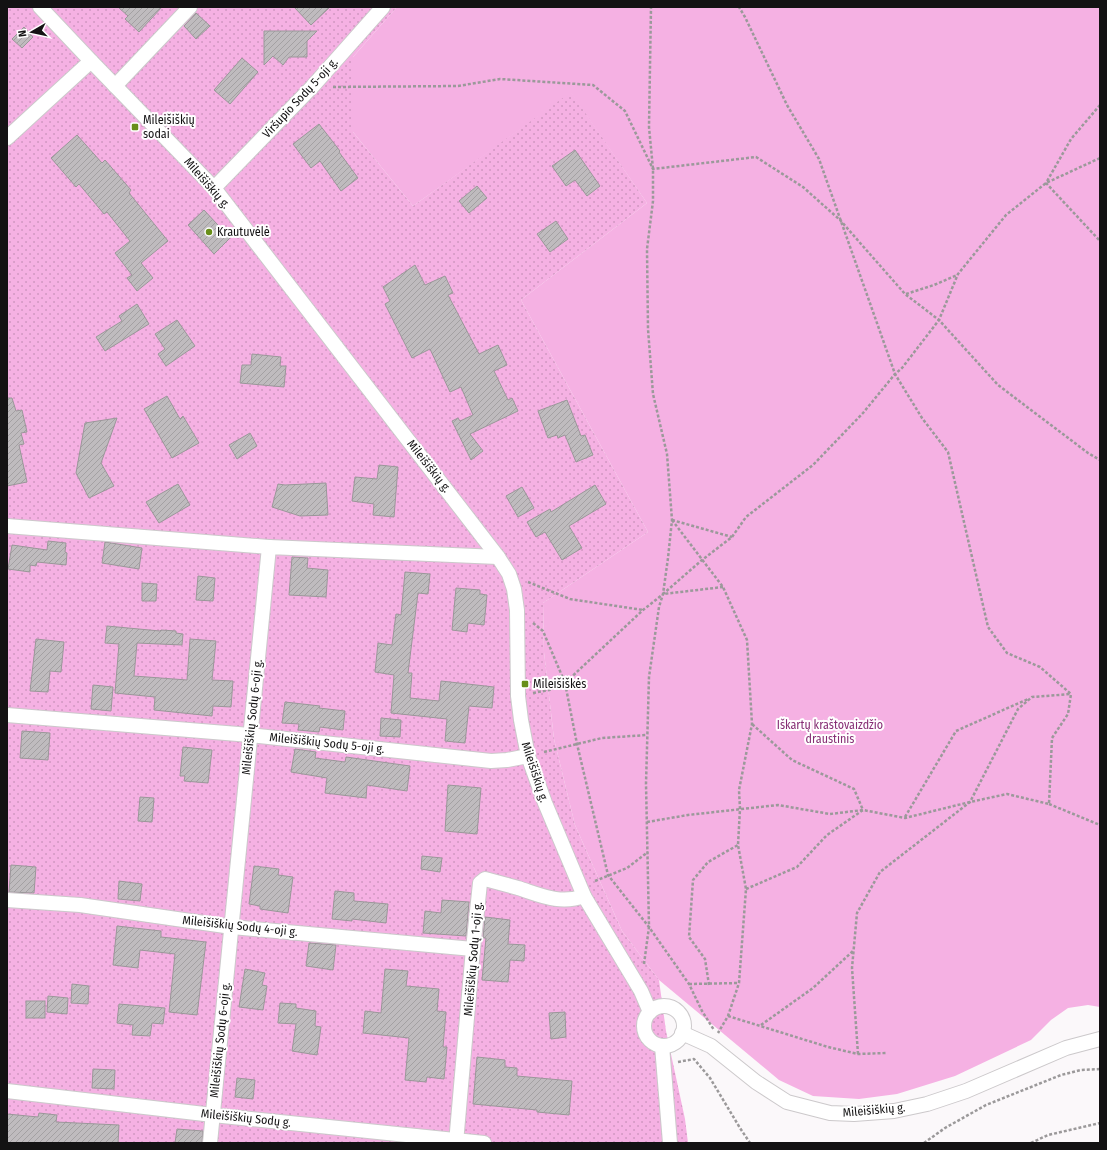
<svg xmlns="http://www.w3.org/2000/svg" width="1107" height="1150" font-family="'Fira Sans Condensed',sans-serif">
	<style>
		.park { fill: #f5b1e3 }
		.garden { fill: url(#garden-dots) }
		.building { fill: url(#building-hatch); stroke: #9a9799 }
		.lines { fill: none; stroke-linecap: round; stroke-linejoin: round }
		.street-casing { stroke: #ccc9cb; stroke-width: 16 }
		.path { stroke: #9b999a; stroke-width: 2.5; stroke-dasharray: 3 2; stroke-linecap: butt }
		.street { stroke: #fff; stroke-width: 14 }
		.poi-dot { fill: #688e19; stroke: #fff; stroke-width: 1.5 }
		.labels { text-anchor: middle; stroke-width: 4; stroke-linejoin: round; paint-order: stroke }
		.street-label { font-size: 12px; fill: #131213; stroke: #fff }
		.poi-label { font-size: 12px; fill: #131213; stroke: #fff; text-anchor: start }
		.park-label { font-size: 12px; fill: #862e74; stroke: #fff }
	</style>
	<defs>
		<pattern id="garden-dots" width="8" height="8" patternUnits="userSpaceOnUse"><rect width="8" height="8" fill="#f5b1e3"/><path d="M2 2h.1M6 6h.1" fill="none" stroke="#d197c2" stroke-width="1.8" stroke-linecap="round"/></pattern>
		<pattern id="building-hatch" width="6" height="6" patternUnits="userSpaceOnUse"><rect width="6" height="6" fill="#bfbbbe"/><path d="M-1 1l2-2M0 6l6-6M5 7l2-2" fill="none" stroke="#a3a0a2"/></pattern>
	</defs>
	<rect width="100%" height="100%" fill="#fbf8fa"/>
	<polygon class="park" points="397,7 1100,7 1100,1007 1088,1005 1068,1008 1051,1020 1031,1040 955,1076 897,1094 859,1099 813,1096 779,1080 659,980 622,931 575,825 554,739 544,652 543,603 648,532 521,300 647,203 571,93 413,206 353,132 353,57"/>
	<polygon class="garden" points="7,7 397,7 353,57 353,132 413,206 571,92 647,203 521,300 648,532 543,603 544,652 554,739 575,825 622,931 659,980 666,1031 685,1119 688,1143 7,1143"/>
	<g class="building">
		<polygon points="118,7 162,7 139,32 125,19 128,16"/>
		<polygon points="294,7 330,7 311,25"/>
		<polygon points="196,13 210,26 196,39 184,26"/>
		<polygon points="24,27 33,37 22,48 12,39"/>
		<polygon points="264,31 317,31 307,41 307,57 289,57 283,65 273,56 264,65"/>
		<polygon points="242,58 258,72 230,104 214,90"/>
		<polygon points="319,124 340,151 339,152 358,178 341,191 320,161 311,168 293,144"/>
		<polygon points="77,135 102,163 105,160 131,190 129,193 168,241 141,263 153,278 137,291 127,278 132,275 115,253 130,241 107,212 104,214 79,184 76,187 51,158"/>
		<polygon points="575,150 600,186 587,196 575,180 566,186 552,166"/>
		<polygon points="477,186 487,198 469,213 459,201"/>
		<polygon points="204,210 230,238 214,254 188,225"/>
		<polygon points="556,221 568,239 550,252 537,234"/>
		<polygon points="415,265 425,285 445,276 453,293 448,295 479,354 498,345 507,365 494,371 508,400 512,398 518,411 470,434 483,451 471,460 452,421 458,418 460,421 473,415 461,387 450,392 430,349 412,358 385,304 390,301 383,287"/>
		<polygon points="137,304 149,324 105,351 96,337 122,321 119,316"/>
		<polygon points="177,320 195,346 166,366 158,354 165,349 155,334"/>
		<polygon points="252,354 281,357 280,366 286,366 284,387 240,383 242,365 251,365"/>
		<polygon points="167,396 180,419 183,416 199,443 172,458 144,409"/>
		<polygon points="7,398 12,398 16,411 22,410 27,432 21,433 24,444 19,445 27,482 7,486"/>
		<polygon points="567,400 581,436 585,435 593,455 576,462 565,435 558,438 557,435 548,438 538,411"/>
		<polygon points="117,418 101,463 114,486 89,498 76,473 85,423"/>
		<polygon points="250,433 257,446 237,459 229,445"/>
		<polygon points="379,465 398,467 394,517 373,515 374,504 352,501 355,477 377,479"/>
		<polygon points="326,483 328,515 300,516 272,507 278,484 285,485"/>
		<polygon points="178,484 190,505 159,523 146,502"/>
		<polygon points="595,485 606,504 569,526 582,548 562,560 545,532 536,537 527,522 550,509 551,512"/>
		<polygon points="522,487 534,508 518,517 506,496"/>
		<polygon points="48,541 66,543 65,552 67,553 66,565 37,562 36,566 30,565 30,572 8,569 12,545 47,550"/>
		<polygon points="105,542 142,548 139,569 102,563"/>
		<polygon points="292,557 308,558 307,568 328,570 326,597 289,595"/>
		<polygon points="405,572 430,574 428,594 418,593 408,673 412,673 410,698 439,701 441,681 494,687 492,708 469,706 465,743 445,741 447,719 391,713 394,675 375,672 378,643 392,645 396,614 401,615"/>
		<polygon points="198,576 215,578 213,601 196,600"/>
		<polygon points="142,583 157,584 156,601 142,601"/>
		<polygon points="456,588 480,590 480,594 487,595 484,625 468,623 467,632 452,630"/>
		<polygon points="107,626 160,631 161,630 176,631 176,633 183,634 182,645 137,643 134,676 187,680 190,639 216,641 212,680 233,681 231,707 213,706 212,716 154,710 155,697 115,693 119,644 105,643"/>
		<polygon points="36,639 64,642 61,672 50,671 48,692 30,691"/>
		<polygon points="93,685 113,687 111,711 91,709"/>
		<polygon points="285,702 320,706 319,708 345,711 343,730 320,727 319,732 298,730 299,724 282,723"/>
		<polygon points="381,718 401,720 400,737 380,736"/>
		<polygon points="22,731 50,733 48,760 20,758"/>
		<polygon points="183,747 212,750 208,783 184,781 185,776 180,776"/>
		<polygon points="295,749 316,752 315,758 345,762 346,757 410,766 407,791 367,785 366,798 325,793 327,778 291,772"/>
		<polygon points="448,785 481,788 477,834 445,831"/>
		<polygon points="140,797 154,798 152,822 138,821"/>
		<polygon points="422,856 442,858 440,872 421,869"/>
		<polygon points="11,865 36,867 34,893 9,892"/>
		<polygon points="254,866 279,869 278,875 293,877 288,913 260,909 260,906 249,904"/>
		<polygon points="119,881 142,884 140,901 118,899"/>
		<polygon points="335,891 354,893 354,901 388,904 386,923 352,919 352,921 332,919"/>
		<polygon points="442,900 469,902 466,936 423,933 425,911 441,913"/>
		<polygon points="485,917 510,920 508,944 525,945 524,961 510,960 508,982 482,980 486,938 483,938"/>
		<polygon points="117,926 161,931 161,937 206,942 197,1015 169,1012 175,954 140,950 138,968 113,965"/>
		<polygon points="309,943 336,945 333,970 306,966"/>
		<polygon points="245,969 265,973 262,985 267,986 263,1010 239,1007"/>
		<polygon points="385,969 408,971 406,986 439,989 437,1011 446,1012 443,1047 447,1047 444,1079 427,1077 426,1082 405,1080 409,1038 363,1033 365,1011 381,1013"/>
		<polygon points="72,984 89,986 88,1004 71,1003"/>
		<polygon points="48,996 68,998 67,1014 47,1012"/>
		<rect x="26" y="1001" width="19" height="17"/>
		<polygon points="280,1003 296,1004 296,1008 316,1011 315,1026 321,1027 317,1055 292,1051 296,1024 278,1023"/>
		<polygon points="119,1004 165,1008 163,1024 152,1023 150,1036 132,1035 133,1025 117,1023"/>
		<polygon points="565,1012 566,1037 551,1039 549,1013"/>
		<polygon points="477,1057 505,1060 505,1067 517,1068 517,1076 572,1081 569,1115 537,1112 537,1110 473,1104"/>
		<polygon points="93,1069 115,1070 114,1089 92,1088"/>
		<polygon points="237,1078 255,1080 253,1099 235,1097"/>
		<polygon points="39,1113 57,1115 56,1122 119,1125 118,1143 7,1143 7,1114 38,1117"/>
		<polygon points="177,1129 203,1131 202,1143 175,1143"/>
	</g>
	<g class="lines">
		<defs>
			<g id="street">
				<polyline points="40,7 91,61 214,188 498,557 509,574 514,589 517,610 518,696 521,720 528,756 545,803 584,896 641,991 650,1012"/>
				<polyline points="115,86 190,7"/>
				<polyline points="7,138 91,61"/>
				<polyline points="214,188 312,87 383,7"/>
				<polyline points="7,526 269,547"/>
				<polyline points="7,715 250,735 491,761 507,760 528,756"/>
				<polyline points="7,900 80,905 232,927 473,949"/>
				<circle cx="664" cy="1026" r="20"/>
				<polyline points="682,1033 711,1046 756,1082 787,1102 830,1113 854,1114 894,1111 927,1104 966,1091 1066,1048 1100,1039"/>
				<polyline points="662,1046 670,1143"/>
				<polyline points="7,1091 213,1115 484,1143"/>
				<polyline points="210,1143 269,547 498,557"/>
				<path d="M456 1143 473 949 480 883 485 879C496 882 507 885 518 888 540 895 560 905 584 896"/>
			</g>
		</defs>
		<use href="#street" class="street-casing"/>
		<g class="path">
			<polyline points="333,87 458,86 500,79 593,85 625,111 653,169 756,157 803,187 840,220 905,294 939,320 998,385 1088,453 1100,460"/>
			<polyline points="1100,105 1071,139 1046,183 1100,241"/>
			<polyline points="906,294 934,285 957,275"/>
			<polyline points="672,520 723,587 747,640 752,724 739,790 740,809 738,845 746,889 739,983 728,1016 718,1033"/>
			<polyline points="672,520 732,537"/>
			<polyline points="528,582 570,599 643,610"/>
			<polyline points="723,587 663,594 702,560 732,537 746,517 813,465 863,413 895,374 902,368 939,320 958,274 1006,215 1046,183 1100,158"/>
			<polyline points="533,623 543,631 565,683 577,744 608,875 649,927 689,984 702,1011 714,1030"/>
			<polyline points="533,693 549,690 565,683 643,610 662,595"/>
			<polyline points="544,752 602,738 647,735"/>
			<polyline points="1049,804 1100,825"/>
			<polyline points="905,817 956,731 1028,699"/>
			<polyline points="647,822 688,815 778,805 830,814 863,810 905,818 970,802 1007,794 1049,804 1052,738 1068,714 1071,694 1040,667 1007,653 988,627 948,452 922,418 895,374 819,159 787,105 745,17 739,7"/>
			<polyline points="595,881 627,868 648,852"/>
			<polyline points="746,889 797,867 827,835 863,810 854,789 792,760 752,724"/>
			<polyline points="644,964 649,927 646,784 649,677 659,607 663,594 668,558 672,520 667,454 653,394 648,329 647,249 653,201 653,169 649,127 651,7"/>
			<polyline points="689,984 739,983"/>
			<polyline points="709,985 705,959 689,937 693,880 708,862 738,845"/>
			<polyline points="728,1016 828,1047 858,1054 886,1053"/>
			<polyline points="761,1025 813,988 853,951"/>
			<polyline points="858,1054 852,968 857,913 880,872 970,802 1018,709 1032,697 1071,694"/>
			<polyline points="678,1062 694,1059 710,1078 740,1128 750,1143"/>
			<polyline points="924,1143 945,1128 986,1105 1061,1075 1081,1070 1100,1069"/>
			<polyline points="1031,1143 1048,1135 1100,1123"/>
		</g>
		<use href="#street" class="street"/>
	</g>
	<g class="poi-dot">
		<rect x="131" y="123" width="8" height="8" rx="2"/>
		<circle cx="209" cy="232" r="4"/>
		<rect x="521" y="680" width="8" height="8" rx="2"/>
	</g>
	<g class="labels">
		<g class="street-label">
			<text transform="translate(300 98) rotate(-47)" y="4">Viršupio Sodų 5-oji g.</text>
			<text transform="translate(207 183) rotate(49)" y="4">Mileišiškių g.</text>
			<text transform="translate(429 466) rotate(52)" y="4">Mileišiškių g.</text>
			<text transform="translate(252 717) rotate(-84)" y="4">Mileišiškių Sodų 6-oji g.</text>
			<text transform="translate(327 743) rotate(6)" y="4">Mileišiškių Sodų 5-oji g.</text>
			<text transform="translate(535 772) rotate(72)" y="4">Mileišiškių g.</text>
			<text transform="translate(240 926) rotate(6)" y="4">Mileišiškių Sodų 4-oji g.</text>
			<text transform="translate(473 959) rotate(-85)" y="4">Mileišiškių Sodų 1-oji g.</text>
			<text transform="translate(220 1040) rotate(-84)" y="4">Mileišiškių Sodų 6-oji g.</text>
			<text transform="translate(874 1110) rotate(-5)" y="4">Mileišiškių g.</text>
			<text transform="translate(246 1118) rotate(6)" y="4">Mileišiškių Sodų g.</text>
		</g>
		<g class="poi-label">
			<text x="143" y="124">Mileišiškių<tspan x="143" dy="14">sodai</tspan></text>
			<text x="217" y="236">Krautuvėlė</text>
			<text x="533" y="688">Mileišiškės</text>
		</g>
		<g class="park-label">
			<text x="830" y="729">Iškartų kraštovaizdžio<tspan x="830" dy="14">draustinis</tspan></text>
		</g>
	</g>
	<rect width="1107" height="1150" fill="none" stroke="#131213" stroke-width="16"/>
	<g transform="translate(32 32) rotate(261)" stroke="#ffffff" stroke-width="3" paint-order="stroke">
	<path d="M0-3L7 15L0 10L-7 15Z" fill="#131213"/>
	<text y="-6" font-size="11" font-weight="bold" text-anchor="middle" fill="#131213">N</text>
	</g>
</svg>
